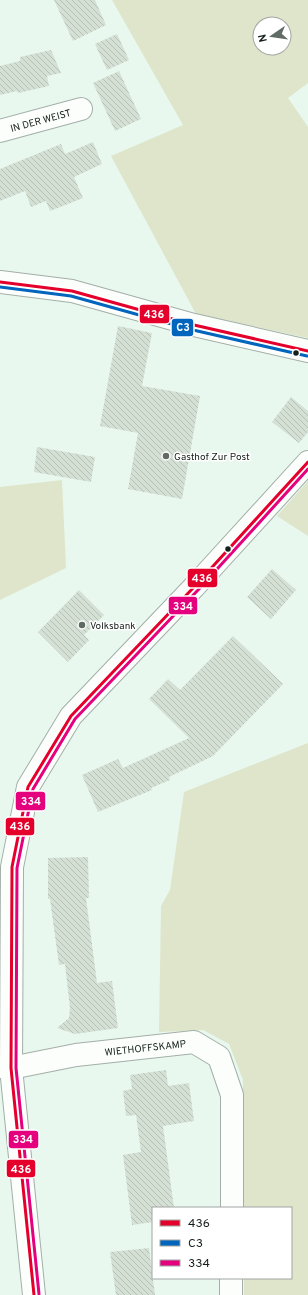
<svg xmlns="http://www.w3.org/2000/svg" width="308" height="1295" font-family="Overpass,sans-serif">
	<style>
		.grass { fill: #dee5ca; fill-rule: evenodd }
		.building { fill: url(#building-back-hatch) }
		.lines { fill: none; stroke-linecap: round; stroke-linejoin: round }
		.minor-casing { stroke: #a3afa8; stroke-width: 24 }
		.major-casing { stroke: #a3afa8; stroke-width: 24 }
		.minor { stroke: #fcfefc; stroke-width: 22 }
		.major { stroke: #fcfefc; stroke-width: 22 }
		.bus-1-casing { stroke: #fff; stroke-width: 6 }
		.bus-2-casing { stroke: #fff; stroke-width: 6 }
		.bus-3-casing { stroke: #fff; stroke-width: 6 }
		.bus-1 { stroke: #e4002b; stroke-width: 3 }
		.bus-2 { stroke: #0065bd; stroke-width: 3 }
		.bus-3 { stroke: #e5007d; stroke-width: 3 }
		.bus-dot { fill: #151f19; stroke: #fff; stroke-width: 1.5 }
		.poi-dot { fill: #5f6b64; stroke: #fff; stroke-width: 1.5 }
		.labels { text-anchor: middle; stroke-width: 3; stroke-linejoin: round; paint-order: stroke }
		.street-label { font-size: 10px; fill: #151f19; stroke: #fff }
		.poi-label { font-size: 10px; fill: #151f19; stroke: #fff; text-anchor: start }
		.line-badge { stroke: #fff; stroke-width: 1.5 }
		.badge-label { font-size: 11px; text-anchor: middle; font-weight: bold; fill: #fff }
	</style>
	<defs>
		<pattern id="building-back-hatch" width="6" height="6" patternUnits="userSpaceOnUse"><rect width="6" height="6" fill="#d5e0d5"/><path d="M-1 5l2 2M0 0l6 6M5-1l2 2" fill="none" stroke="#b6c0b6"/></pattern>
	</defs>
	<rect width="100%" height="100%" fill="#e8f8ee"/>
	<g class="grass">
		<path d="M112 0H308V83L288 98 308 127V338L196 314 111 156 183 125ZM260 24H284V48H260Z"/>
		<polygon points="62,480 66,568 0,600 0,487"/>
		<polygon points="308,481 308,536 277,516"/>
		<polygon points="308,743 308,1295 244,1295 244,1278 291,1278 291,1208 244,1208 243,1080 229,1044 203,1030 159,1032 161,906 170,890 184,792"/>
	</g>
	<g class="building">
		<polygon points="54,0 95,0 106,25 73,41"/>
		<polygon points="117,34 129,60 107,70 95,44"/>
		<polygon points="51,50 61,73 47,76 49,86 18,93 17,91 0,95 0,66 20,61 20,57"/>
		<polygon points="119,71 141,119 115,131 93,83"/>
		<polygon points="93,142 102,164 74,177 83,198 50,211 46,201 31,207 25,191 0,201 0,169 61,144 65,154"/>
		<polygon points="118,326 152,333 142,386 200,396 182,499 128,489 138,433 100,426"/>
		<polygon points="291,397 308,411 308,432 299,443 272,422"/>
		<polygon points="37,447 95,457 91,482 34,472"/>
		<polygon points="272,569 296,590 271,619 247,597"/>
		<polygon points="79,590 104,615 84,635 89,640 68,662 38,632"/>
		<polygon points="233,636 283,684 213,756 169,777 170,780 151,788 152,790 98,812 82,775 118,759 123,768 189,738 149,699 168,679 180,690"/>
		<polygon points="88,857 89,898 86,898 97,983 112,981 118,1028 75,1034 57,1028 69,1018 70,1008 65,964 59,965 50,899 48,899 48,858"/>
		<polygon points="166,1070 168,1086 189,1083 194,1121 163,1126 174,1208 153,1208 153,1222 132,1225 123,1155 141,1152 136,1115 126,1116 123,1091 132,1089 130,1075"/>
		<polygon points="149,1248 155,1295 116,1295 110,1252"/>
	</g>
	<g class="lines">
		<defs>
			<g id="minor">
				<path id="s1" d="M0 131 81 109"/>
				<polyline points="0,282 72,291 194,325 308,351"/>
				<path id="s2" d="M0 1067 11 1068 76 1055 194 1042 219 1057 232 1095V1208"/>
				<polyline points="231,1295 231,1278"/>
			</g>
			<polyline id="major" points="34,1295 11,1068 12,867 28,787 71,716 194,587 308,462"/>
		</defs>
		<use href="#minor" class="minor-casing"/>
		<use href="#major" class="major-casing"/>
		<use href="#minor" class="minor"/>
		<use href="#major" class="major"/>
		<defs>
			<g id="bus-1">
				<polyline points="0,282 72,291 194,325 308,351"/>
				<polyline points="34,1295 11,1068 12,867 28,787 71,716 194,587 308,462"/>
			</g>
			<polyline id="bus-2" points="0,287 71,296 193,330 307,356"/>
			<polyline id="bus-3" points="39,1294 16,1068 17,868 33,789 75,719 198,590 308,469"/>
		</defs>
		<use href="#bus-1" class="bus-1-casing"/>
		<use href="#bus-2" class="bus-2-casing"/>
		<use href="#bus-3" class="bus-3-casing"/>
		<use href="#bus-1" class="bus-1"/>
		<use href="#bus-2" class="bus-2"/>
		<use href="#bus-3" class="bus-3"/>
	</g>
	<g class="bus-dot">
		<circle cx="296" cy="353" r="3.5"/>
		<circle cx="228" cy="549" r="3.5"/>
	</g>
	<g class="poi-dot">
		<circle cx="166" cy="456" r="4"/>
		<circle cx="82" cy="625" r="4"/>
	</g>
	<g class="labels">
		<g class="street-label">
			<text dy="4" stroke="none"><textPath href="#s1" startOffset="42">IN DER WEIST</textPath></text>
			<text dy="4" stroke="none"><textPath href="#s2" startOffset="147">WIETHOFFSKAMP</textPath></text>
		</g>
		<g class="poi-label">
			<text x="174" y="460">Gasthof Zur Post</text>
			<text x="90" y="629">Volksbank</text>
		</g>
	</g>
	<g class="line-badge">
		<rect x="139" y="304" width="31" height="20" rx="4" fill="#e4002b"/>
		<rect x="171" y="318" width="23" height="19" rx="4" fill="#0065bd"/>
		<rect x="187" y="568" width="31" height="20" rx="4" fill="#e4002b"/>
		<rect x="168" y="596" width="30" height="19" rx="4" fill="#e5007d"/>
		<rect x="15" y="791" width="31" height="20" rx="4" fill="#e5007d"/>
		<rect x="5" y="817" width="30" height="19" rx="4" fill="#e4002b"/>
		<rect x="8" y="1130" width="31" height="19" rx="4" fill="#e5007d"/>
		<rect x="6" y="1159" width="30" height="19" rx="4" fill="#e4002b"/>
	</g>
	<g class="badge-label">
		<text x="154" y="318">436</text>
		<text x="183" y="331">C3</text>
		<text x="202" y="582">436</text>
		<text x="183" y="610">334</text>
		<text x="31" y="805">334</text>
		<text x="20" y="830">436</text>
		<text x="23" y="1143">334</text>
		<text x="21" y="1173">436</text>
	</g>
	<rect x="152" y="1207" width="140" height="72" fill="#ffffff" stroke="#a1a5a3"/>
	<rect x="160" y="1220" width="20" height="6" fill="#e4002b" stroke="#a1a5a3"/>
	<text x="188" y="1227" font-size="12" fill="#151f19">436</text>
	<rect x="160" y="1240" width="20" height="6" fill="#0065bd" stroke="#a1a5a3"/>
	<text x="188" y="1247" font-size="12" fill="#151f19">C3</text>
	<rect x="160" y="1260" width="20" height="6" fill="#e5007d" stroke="#a1a5a3"/>
	<text x="188" y="1267" font-size="12" fill="#151f19">334</text>
	<g transform="translate(272 36) rotate(257)"><circle r="19" fill="#ffffff" stroke="#a1a5a3"/>
	<path d="M0-3L7 15L0 10L-7 15Z" fill="#5f6b64"/>
	<text y="-6" font-size="11" font-weight="bold" text-anchor="middle" fill="#151f19">N</text>
	</g>
</svg>
